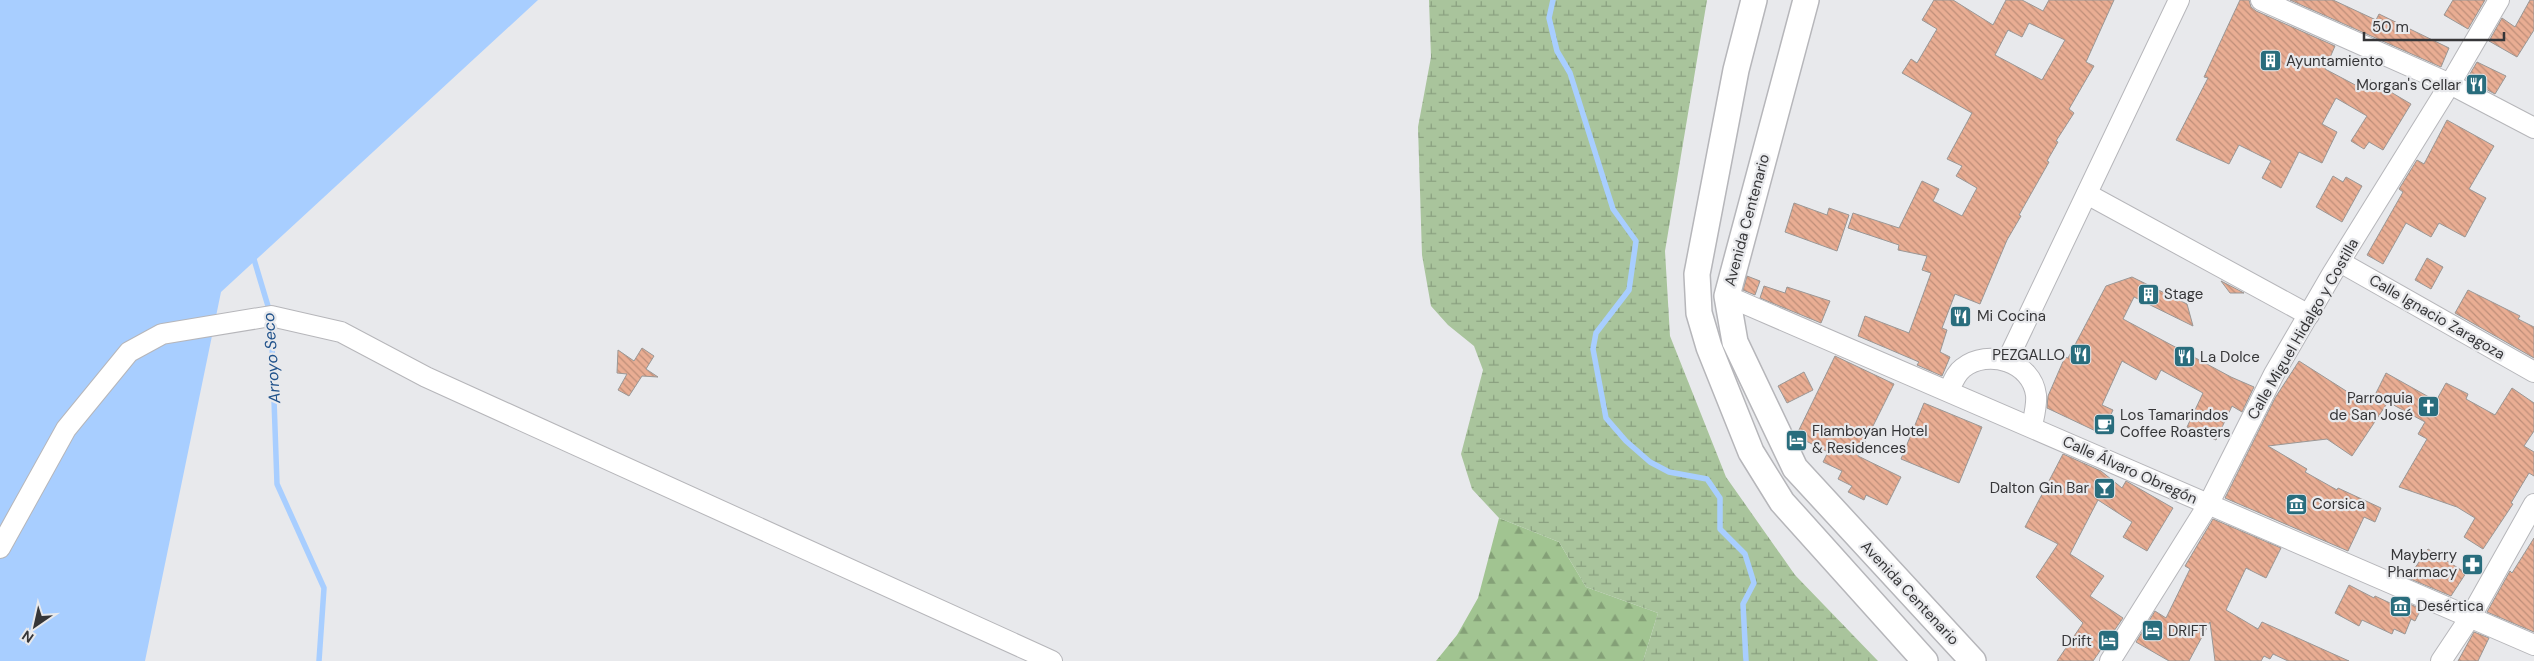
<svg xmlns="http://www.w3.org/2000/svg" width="2534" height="661" font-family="'DM Sans',sans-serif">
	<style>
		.forest { fill: url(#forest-firs) }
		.wetland { fill: url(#wetland-marsh) }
		.water { fill: #a8ceff }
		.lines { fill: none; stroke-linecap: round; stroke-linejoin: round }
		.stream { stroke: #a8ceff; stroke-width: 5.5 }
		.building { fill: url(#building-back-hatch); stroke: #9a9795; fill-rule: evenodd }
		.minor-casing { stroke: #b6b6ba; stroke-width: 22 }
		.major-casing { stroke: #b6b6ba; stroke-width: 28 }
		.minor { stroke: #fff; stroke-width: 20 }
		.major { stroke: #fff; stroke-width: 25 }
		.labels { text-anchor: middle; stroke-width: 4.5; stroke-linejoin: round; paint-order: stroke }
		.poi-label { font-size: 15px; fill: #363638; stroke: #e8e9ec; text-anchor: start }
		.street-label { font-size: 15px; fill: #363638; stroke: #e8e9ec }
		.water-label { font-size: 16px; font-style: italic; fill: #20528b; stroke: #e8e9ec }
	</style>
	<defs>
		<pattern id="forest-firs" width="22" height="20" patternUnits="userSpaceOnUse" patternTransform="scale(1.25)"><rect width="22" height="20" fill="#a1c491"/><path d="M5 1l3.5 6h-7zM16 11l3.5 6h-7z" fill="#84a077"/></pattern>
		<pattern id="wetland-marsh" width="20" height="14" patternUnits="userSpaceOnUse" patternTransform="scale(1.25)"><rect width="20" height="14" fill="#a9c49c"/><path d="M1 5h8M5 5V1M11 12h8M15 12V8" fill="none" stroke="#8aa080"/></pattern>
		<pattern id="building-back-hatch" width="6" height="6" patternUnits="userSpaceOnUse" patternTransform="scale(1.25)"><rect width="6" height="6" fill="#e9ad93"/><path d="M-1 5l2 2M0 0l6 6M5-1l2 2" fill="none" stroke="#be8e79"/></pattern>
	</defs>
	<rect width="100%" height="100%" fill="#e8e9ec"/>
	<polygon class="forest" points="1499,518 1559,542 1586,587 1658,613 1643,661 1436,661 1457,635 1478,598"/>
	<polygon class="wetland" points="1429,0 1707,0 1665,251 1670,336 1726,477 1795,575 1878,661 1643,661 1658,613 1586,587 1559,542 1499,518 1472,489 1461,454 1483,370 1474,346 1448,325 1431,306 1422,255 1418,127 1431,57"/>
	<polygon class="water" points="0,0 538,0 221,292 145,661 0,661"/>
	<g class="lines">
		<g class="stream">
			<polyline points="1553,0 1549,18 1557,51 1570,73 1613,209 1636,241 1629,290 1596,333 1593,349 1606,418 1626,441 1650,462 1669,472 1707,479 1720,498 1720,529 1745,554 1754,583 1743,604 1746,661"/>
			<polyline points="253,256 271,316 277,484 324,588 319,661"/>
		</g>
	</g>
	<g class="building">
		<path d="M1934 0H1953L1993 25 2006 0H2022L2043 11 2049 0H2114L2086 62 2094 66 2069 109 2074 113 2056 141 2058 142 2047 161 2049 162 2019 215 2021 216 2007 240 1980 304 1955 294 1942 328 1947 330 1940 352 1950 357 1942 376 1917 365 1919 362 1858 336 1865 316 1909 333 1931 273 1922 270 1927 256 1898 250 1899 245 1848 228 1853 213 1899 228 1922 181 1939 189 1933 201 1962 216 1977 188 1956 176 1962 166 1947 159 1972 113 1902 73 1911 59 1917 63 1937 29 1922 20ZM2029 23 2065 40 2042 80 1995 55 2008 30 2022 37Z"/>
		<polygon points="2240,0 2249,0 2251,7 2256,11 2335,46 2325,69 2361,88 2367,78 2411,104 2383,150 2369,142 2364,149 2351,141 2367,116 2336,98 2322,124 2337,132 2322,163 2299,152 2281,188 2262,178 2271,161 2239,145 2229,164 2176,140 2208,78 2204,77"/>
		<polygon points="2290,0 2333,0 2376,20 2379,14 2449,48 2441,67"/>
		<polygon points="2453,0 2485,0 2468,29 2444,15"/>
		<polygon points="2530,0 2534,0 2534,30 2517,57 2489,41 2502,18 2515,27"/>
		<polygon points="2477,62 2506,76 2495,94 2467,79"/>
		<polygon points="2447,120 2494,146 2469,189 2486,198 2465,237 2439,223 2431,237 2406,223 2383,264 2367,255 2403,192 2399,189 2417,160 2424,164"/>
		<polygon points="2333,176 2343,182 2346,177 2362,186 2342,222 2316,207"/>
		<polygon points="1794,203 1827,215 1829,208 1849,215 1837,251 1785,232"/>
		<polygon points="2427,258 2443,267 2431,289 2415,280"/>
		<polygon points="1747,276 1760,281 1755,295 1743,290"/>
		<polygon points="2132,277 2187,304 2193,326 2134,297 2123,319 2231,377 2254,387 2242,412 2232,406 2216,440 2187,427 2203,393 2161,370 2156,380 2122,361 2102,405 2113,410 2102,434 2047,408 2048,396 2065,357 2068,358 2106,286"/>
		<polygon points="2221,281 2244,293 2230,293"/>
		<polygon points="1764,286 1785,293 1787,287 1830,301 1821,323 1760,298"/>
		<polygon points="2468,290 2520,316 2518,319 2534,327 2534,358 2455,313"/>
		<polygon points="642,348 654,356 646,369 658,377 642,376 629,396 618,390 627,374 617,373 618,350 634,361"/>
		<polygon points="1835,356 1894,384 1858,456 1901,477 1887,505 1866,495 1864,500 1848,492 1852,486 1838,479 1842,471 1823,462 1828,452 1796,436"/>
		<polygon points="2299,361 2365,403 2370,395 2374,397 2386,373 2436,401 2446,383 2468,394 2466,399 2495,415 2512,388 2534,403 2534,431 2524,446 2534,452 2534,476 2529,473 2511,503 2513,504 2483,549 2464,537 2475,518 2457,507 2399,487 2427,439 2418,434 2425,422 2388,402 2352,456 2327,439 2268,446 2307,469 2305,472 2337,490 2338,488 2381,508 2375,522 2364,517 2348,551 2225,498 2275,398"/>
		<polygon points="1804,372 1813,390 1787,403 1778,386"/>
		<polygon points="1924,403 1982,427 1959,483 1901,459"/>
		<polygon points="2063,454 2101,471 2122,488 2126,481 2173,508 2147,551 2123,537 2132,522 2098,500 2070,554 2104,576 2090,596 2123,618 2093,661 2057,661 2083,623 2036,577 2058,544 2025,527"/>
		<polygon points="2213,519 2281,548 2266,578 2246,568 2226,610 2258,629 2262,622 2349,661 2288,661 2273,654 2270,659 2264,656 2261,661 2215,661 2210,622 2189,661 2169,661 2136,642 2155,611 2166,618 2190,569 2185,566"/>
		<polygon points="2534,538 2534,632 2487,612 2510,571 2512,573"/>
		<polygon points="2428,549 2466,573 2451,596 2408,578"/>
		<polygon points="2349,585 2374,598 2375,596 2390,603 2394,597 2421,609 2415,621 2411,619 2405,634 2394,629 2392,634 2362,620 2359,626 2335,613"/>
		<polygon points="2474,632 2489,638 2478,661 2458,661"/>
	</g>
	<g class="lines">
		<defs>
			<g id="minor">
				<polyline points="2261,0 2450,84 2534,128"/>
				<polyline points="2087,194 2309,315"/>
				<polyline points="2340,262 2534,372"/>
				<polyline points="1727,296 2534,645"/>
				<polyline points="2007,361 2179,0"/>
				<path d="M1949 390C1953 382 1956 373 1963 368 1988 348 2032 362 2036 395 2037 405 2034 416 2032 426"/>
				<polyline points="0,548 66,429 129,352 162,334 271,316 341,332 426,377 1052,661"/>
				<polyline points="2110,661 2208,505 2274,374 2332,274 2450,84 2499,0"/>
				<polyline points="2441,661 2471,616 2534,504"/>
			</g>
			<g id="major">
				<polyline points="1754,0 1736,70 1697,274 1699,313 1709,347 1751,452 1782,502 1925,661"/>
				<polyline points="1806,0 1727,296 1735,342 1795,468 1973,661"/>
			</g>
		</defs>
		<use href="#minor" class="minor-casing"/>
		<use href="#major" class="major-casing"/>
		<use href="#minor" class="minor"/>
		<use href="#major" class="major"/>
	</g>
	<defs>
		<symbol id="building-square" viewBox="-11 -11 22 22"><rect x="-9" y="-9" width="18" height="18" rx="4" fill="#296d7d" stroke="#e8e9ec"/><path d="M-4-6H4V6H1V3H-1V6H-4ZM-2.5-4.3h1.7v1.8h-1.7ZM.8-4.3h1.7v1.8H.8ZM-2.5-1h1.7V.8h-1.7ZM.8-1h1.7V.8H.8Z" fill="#fff"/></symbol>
		<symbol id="restaurant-square" viewBox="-11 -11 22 22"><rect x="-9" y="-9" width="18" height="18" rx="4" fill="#296d7d" stroke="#e8e9ec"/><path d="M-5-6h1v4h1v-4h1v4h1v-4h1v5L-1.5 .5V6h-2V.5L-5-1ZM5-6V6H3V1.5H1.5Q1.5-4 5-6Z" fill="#fff"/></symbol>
		<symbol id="church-square" viewBox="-11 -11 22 22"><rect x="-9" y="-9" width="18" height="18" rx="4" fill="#296d7d" stroke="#e8e9ec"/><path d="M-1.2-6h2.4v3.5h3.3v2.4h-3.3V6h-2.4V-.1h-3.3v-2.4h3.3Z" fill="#fff"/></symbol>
		<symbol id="cafe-square" viewBox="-11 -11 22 22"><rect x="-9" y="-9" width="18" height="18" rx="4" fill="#296d7d" stroke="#e8e9ec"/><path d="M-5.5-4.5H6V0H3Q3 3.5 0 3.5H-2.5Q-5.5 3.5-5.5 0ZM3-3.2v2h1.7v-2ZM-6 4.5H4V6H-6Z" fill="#fff"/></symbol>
		<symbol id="hotel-square" viewBox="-11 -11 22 22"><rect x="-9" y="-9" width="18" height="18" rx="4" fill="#296d7d" stroke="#e8e9ec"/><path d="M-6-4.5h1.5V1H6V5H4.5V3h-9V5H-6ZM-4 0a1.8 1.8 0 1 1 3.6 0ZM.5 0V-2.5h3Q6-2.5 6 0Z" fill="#fff"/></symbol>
		<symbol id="bar-square" viewBox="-11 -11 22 22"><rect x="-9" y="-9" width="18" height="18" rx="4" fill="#296d7d" stroke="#e8e9ec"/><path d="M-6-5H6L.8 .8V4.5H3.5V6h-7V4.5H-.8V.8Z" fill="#fff"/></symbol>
		<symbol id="museum-square" viewBox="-11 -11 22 22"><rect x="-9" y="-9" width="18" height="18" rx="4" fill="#296d7d" stroke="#e8e9ec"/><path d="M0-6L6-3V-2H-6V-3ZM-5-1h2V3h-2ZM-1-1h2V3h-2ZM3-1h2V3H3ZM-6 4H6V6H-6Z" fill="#fff"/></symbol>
		<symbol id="pharmacy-square" viewBox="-11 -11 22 22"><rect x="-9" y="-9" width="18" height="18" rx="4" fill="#296d7d" stroke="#e8e9ec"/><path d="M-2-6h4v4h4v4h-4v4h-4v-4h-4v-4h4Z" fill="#fff"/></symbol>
	</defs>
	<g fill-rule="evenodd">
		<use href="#building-square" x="2258" y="48" width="25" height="25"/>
		<use href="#restaurant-square" x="2464" y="72" width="25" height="25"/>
		<use href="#building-square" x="2136" y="282" width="25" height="25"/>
		<use href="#restaurant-square" x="1948" y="304" width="25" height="25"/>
		<use href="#restaurant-square" x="2068" y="342" width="25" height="25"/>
		<use href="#restaurant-square" x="2172" y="344" width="25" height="25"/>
		<use href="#church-square" x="2416" y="394" width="25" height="25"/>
		<use href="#cafe-square" x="2092" y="412" width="25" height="25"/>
		<use href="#hotel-square" x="1784" y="428" width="25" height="25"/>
		<use href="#bar-square" x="2092" y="476" width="25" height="25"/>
		<use href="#museum-square" x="2284" y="492" width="25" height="25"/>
		<use href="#pharmacy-square" x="2460" y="552" width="25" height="25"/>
		<use href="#museum-square" x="2388" y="594" width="25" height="25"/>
		<use href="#hotel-square" x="2140" y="618" width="25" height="25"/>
		<use href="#hotel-square" x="2096" y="628" width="25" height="25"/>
	</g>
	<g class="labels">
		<g class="poi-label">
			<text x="2286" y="66">Ayuntamiento</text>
			<text x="2461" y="90" text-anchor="end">Morgan's Cellar</text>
			<text x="2164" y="299">Stage</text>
			<text x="1977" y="321">Mi Cocina</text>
			<text x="2065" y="360" text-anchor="end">PEZGALLO</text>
			<text x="2200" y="362">La Dolce</text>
			<text x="2413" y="403" text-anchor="end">Parroquia<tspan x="2413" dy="17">de San José</tspan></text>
			<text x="2120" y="420">Los Tamarindos<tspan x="2120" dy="17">Coffee Roasters</tspan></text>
			<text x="1812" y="436">Flamboyan Hotel<tspan x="1812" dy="17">&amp; Residences</tspan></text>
			<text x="2089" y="493" text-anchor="end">Dalton Gin Bar</text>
			<text x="2312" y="509">Corsica</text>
			<text x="2457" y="560" text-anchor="end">Mayberry<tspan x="2457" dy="17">Pharmacy</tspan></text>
			<text x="2417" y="611">Desértica</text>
			<text x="2168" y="636">DRIFT</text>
			<text x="2092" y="646" text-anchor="end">Drift</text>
		</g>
		<g class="street-label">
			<text transform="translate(1747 220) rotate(-75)" y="5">Avenida Centenario</text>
			<text transform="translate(2437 317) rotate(30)" y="5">Calle Ignacio Zaragoza</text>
			<text transform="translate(2303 329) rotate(-60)" y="5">Calle Miguel Hidalgo y Costilla</text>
			<text transform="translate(2130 470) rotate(24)" y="5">Calle Álvaro Obregón</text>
			<text transform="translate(1910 593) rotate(47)" y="5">Avenida Centenario</text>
		</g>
		<g class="water-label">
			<text transform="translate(271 358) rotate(-94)" y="6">Arroyo Seco</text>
		</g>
	</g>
	<g transform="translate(35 626) rotate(214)" stroke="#e8e9ec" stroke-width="4" paint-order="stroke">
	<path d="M0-4L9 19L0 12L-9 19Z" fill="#363638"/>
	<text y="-8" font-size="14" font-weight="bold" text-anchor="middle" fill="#363638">N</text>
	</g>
	<path d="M2364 32v8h140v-8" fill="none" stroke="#363638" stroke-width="2.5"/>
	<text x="2372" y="32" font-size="15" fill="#363638" stroke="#e8e9ec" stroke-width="4" paint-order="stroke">50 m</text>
</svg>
